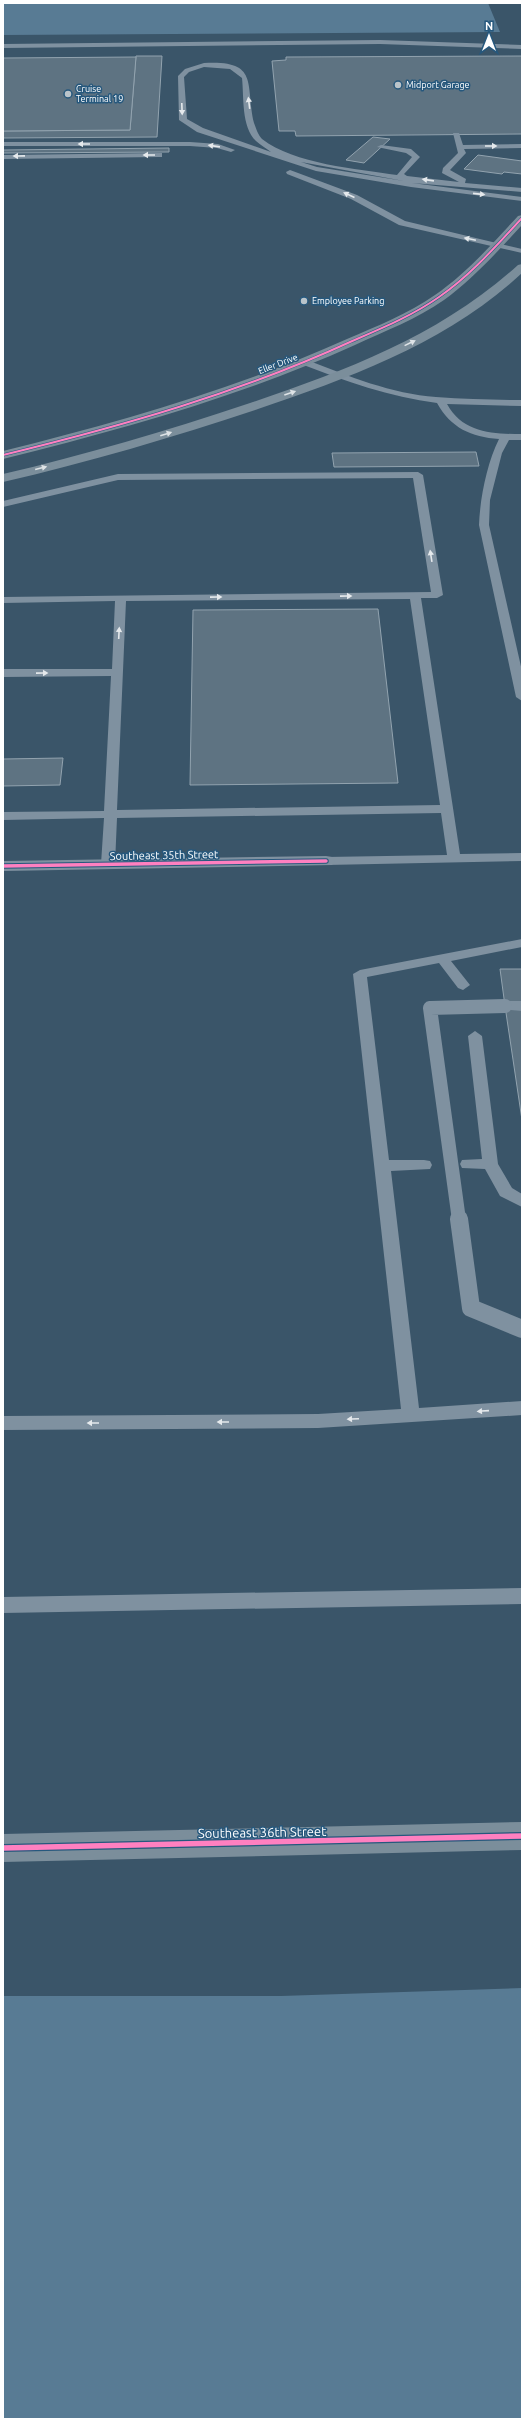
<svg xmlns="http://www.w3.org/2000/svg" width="525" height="2422" font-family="Ubuntu,sans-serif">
<rect width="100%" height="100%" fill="#3a5569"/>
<g fill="#587b94">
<path d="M3,3h485l12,29 -497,3z"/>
<path d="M522,1988v431h-519v-423h278z"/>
</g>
<g fill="#5e7382" stroke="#92a3af">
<path d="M136,56h26l-5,81 -154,1v-7l127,-1z"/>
<path d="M522,56v78l-226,2 -1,-5h-16l-7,-70 14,-1v-3z"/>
<path d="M136,57l-6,73 -127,1v-73z"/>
<path d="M373,137l17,2 -26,24 -18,-3z"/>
<path d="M169,148v4l-166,1v-3z"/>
<path d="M478,155l44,6v13l-18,-2 -2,2 -38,-5z"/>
<path d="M476,452l3,14 -145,1 -2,-14z"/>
<path d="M378,609l20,174 -208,2 3,-175z"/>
<path d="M63,758l-3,27 -57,1v-27z"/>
<path d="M500,969h22v151l-17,-114z"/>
</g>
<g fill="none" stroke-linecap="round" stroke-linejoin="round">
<g fill="#7f91a0" fill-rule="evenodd">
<path d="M380,40l142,5v4l-142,-5 -377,4v-4z"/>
<path d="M204,63c56,-3 41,21 50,60 2,5 4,12 8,16 32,25 95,30 135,36l15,-18 -6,-4 -29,-6 4,-2 30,4 9,8 -16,17 3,2 52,6 -17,-9 1,-5 15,-15 -5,-20h6l4,12 59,-1v4l-58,1 2,4 -16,17 16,9 -1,4 57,5v4l-110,-9 110,14v4l-111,-14 -95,-16 -119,-39 -18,-12 -1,-44 7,-7zM204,67l26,2 12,9c2,18 -1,49 14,63 4,4 10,7 15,11l-68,-24 -16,-9 -3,-42 5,-5zM301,162l103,19 -87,-14z"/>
<path d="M3,142h187l28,2 17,6 -4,2 -14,-4 -27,-2h-187z"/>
<path d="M162,153v4h-3l-156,2v-4z"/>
<path d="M290,170l67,25 48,26 117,28v4l-123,-28 -48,-26 -64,-25 -1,-2z"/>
<path d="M301,360h6c41,16 85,34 129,37 29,2 57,3 86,3v6l-75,-2c16,29 45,30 75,30v6h-13l-7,13 -12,47 -1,25 33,146v30l-6,-4 -37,-172c1,-27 8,-62 20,-86 -28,-2 -48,-11 -62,-36 -47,-6 -92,-22 -136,-39z"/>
<path d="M418,472l5,3 20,120 -6,3h-16l39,256 62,-1v8l-196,4 -7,-4 7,-4 121,-2 -6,-42 -324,5 -2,46 -7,4 -7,-4 3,-46 -101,2v-8l101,-1 7,-135 -108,1v-8h109l3,-68 -112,2v-6l428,-5 -18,-114 -295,2 -115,27v-6l115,-27zM410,599l30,206 -323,5 9,-209z"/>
<path d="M522,939v8l-71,14 19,24 -7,5 -5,-2 -19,-25 -72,14 22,183h35l6,1 2,4 -2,4 -39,2 28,237 103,-7v14l-204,13 -315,2v-14l315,-2 83,-5 -48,-435 7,-4z"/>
<path d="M505,1001h17v10l-22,-2 -2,-3 2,-3z"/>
<path d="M475,1031l7,5 16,128 14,24 10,6v13l-22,-11 -15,-27 -23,-1 -2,-4 2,-4 20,-1 -14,-123z"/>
<path d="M522,1588v16l-519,9v-16z"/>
</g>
<path fill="#7f91a0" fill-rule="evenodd" d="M326,856l6,1 3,4 -3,4 -329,6v-10z"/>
<g fill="#7b8e9b" fill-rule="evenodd">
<path d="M522,215v10c-24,26 -49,54 -78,75 -27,19 -59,31 -89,45 -113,51 -232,84 -352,114v-8c117,-29 233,-62 344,-112 30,-13 61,-25 88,-44 32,-22 57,-51 83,-79z"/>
<path d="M522,264v9c-74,69 -170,104 -264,136 -84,28 -169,53 -255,73v-8c82,-19 163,-43 244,-70 98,-33 193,-68 271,-139z"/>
<path d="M522,1822v28l-519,12v-28z"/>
</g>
<path stroke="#7f91a0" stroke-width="14" d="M459,1220l-29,-212 75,-2"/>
<path stroke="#7f91a0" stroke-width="18" d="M459,1219l12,89 51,21"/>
<defs>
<path id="cycleway-far2" d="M3,455c119,-29 236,-62 347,-113 30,-13 62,-26 89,-45 32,-22 57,-51 83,-79"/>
<path id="cycleway-far1" d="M3,866l323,-5"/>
<path id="cycleway" d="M3,1848l519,-12"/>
</defs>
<use href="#cycleway-far2" stroke="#26587d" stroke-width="3"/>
<use href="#cycleway-far1" stroke="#26587d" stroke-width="5.5"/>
<use href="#cycleway" stroke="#26587d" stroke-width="8"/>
<use href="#cycleway-far2" stroke="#ff80c0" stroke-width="2"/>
<use href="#cycleway-far1" stroke="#ff80c0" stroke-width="3.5"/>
<use href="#cycleway" stroke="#ff80c0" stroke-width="5.5"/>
</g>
<defs><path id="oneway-solid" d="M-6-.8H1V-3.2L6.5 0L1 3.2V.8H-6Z"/></defs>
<g fill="#e5e9ec">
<use href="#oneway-solid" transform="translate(249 103) rotate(-97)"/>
<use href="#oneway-solid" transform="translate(182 109) rotate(88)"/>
<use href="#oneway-solid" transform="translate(84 144) rotate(-180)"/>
<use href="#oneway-solid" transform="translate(214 146) rotate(-172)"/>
<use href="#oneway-solid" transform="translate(491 146)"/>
<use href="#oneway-solid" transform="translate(149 155) rotate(180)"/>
<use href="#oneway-solid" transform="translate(19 156) rotate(179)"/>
<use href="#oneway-solid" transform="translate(428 180) rotate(-172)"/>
<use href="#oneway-solid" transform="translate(479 194) rotate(6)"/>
<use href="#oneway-solid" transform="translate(349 195) rotate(-156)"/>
<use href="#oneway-solid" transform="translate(470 239) rotate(-168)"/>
<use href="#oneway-solid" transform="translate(431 556) rotate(-99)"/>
<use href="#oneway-solid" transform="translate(346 596) rotate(-1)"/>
<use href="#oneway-solid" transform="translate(216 597) rotate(-1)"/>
<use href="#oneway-solid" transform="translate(119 633) rotate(-87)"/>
<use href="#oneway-solid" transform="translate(42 673) rotate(-1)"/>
<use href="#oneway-solid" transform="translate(483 1411) rotate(176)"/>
<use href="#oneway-solid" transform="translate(353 1419) rotate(177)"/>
<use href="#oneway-solid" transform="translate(223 1422) rotate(180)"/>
<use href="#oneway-solid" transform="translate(93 1423) rotate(180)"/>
</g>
<g fill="#dee3e6">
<use href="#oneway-solid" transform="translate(410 343) rotate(-26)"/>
<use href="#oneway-solid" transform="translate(290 393) rotate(-19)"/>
<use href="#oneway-solid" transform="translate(166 434) rotate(-17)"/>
<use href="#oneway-solid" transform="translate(41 468) rotate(-14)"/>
</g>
<g fill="#bac4ca" stroke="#26587d" stroke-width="1.5">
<circle cx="398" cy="85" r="4"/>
<circle cx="68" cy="94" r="4"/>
<circle cx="304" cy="301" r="4"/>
</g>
<g text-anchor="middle" stroke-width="3" stroke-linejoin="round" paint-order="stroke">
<g font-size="9" fill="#fff" stroke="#26587d" text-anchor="start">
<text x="406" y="88">Midport Garage</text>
<text x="76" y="92">Cruise<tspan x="76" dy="10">Terminal 19</tspan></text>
<text x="312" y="304">Employee Parking</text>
</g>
<g font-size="9" fill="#fff" stroke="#26587d">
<text transform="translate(278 364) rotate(-21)" y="3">Eller Drive</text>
</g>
<g font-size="11" fill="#fff" stroke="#26587d">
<text transform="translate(164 855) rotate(-1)" y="4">Southeast 35th Street</text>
</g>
<g font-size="13" fill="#fff" stroke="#26587d">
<text transform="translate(262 1832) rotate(-1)" y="5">Southeast 36th Street</text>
</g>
</g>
<rect width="525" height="2422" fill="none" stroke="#ffffff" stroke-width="8"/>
<g transform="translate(489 36)" stroke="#26587d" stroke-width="3" paint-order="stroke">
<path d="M0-3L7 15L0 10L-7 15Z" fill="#ffffff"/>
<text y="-6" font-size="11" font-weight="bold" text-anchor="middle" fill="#ffffff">N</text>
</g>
</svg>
